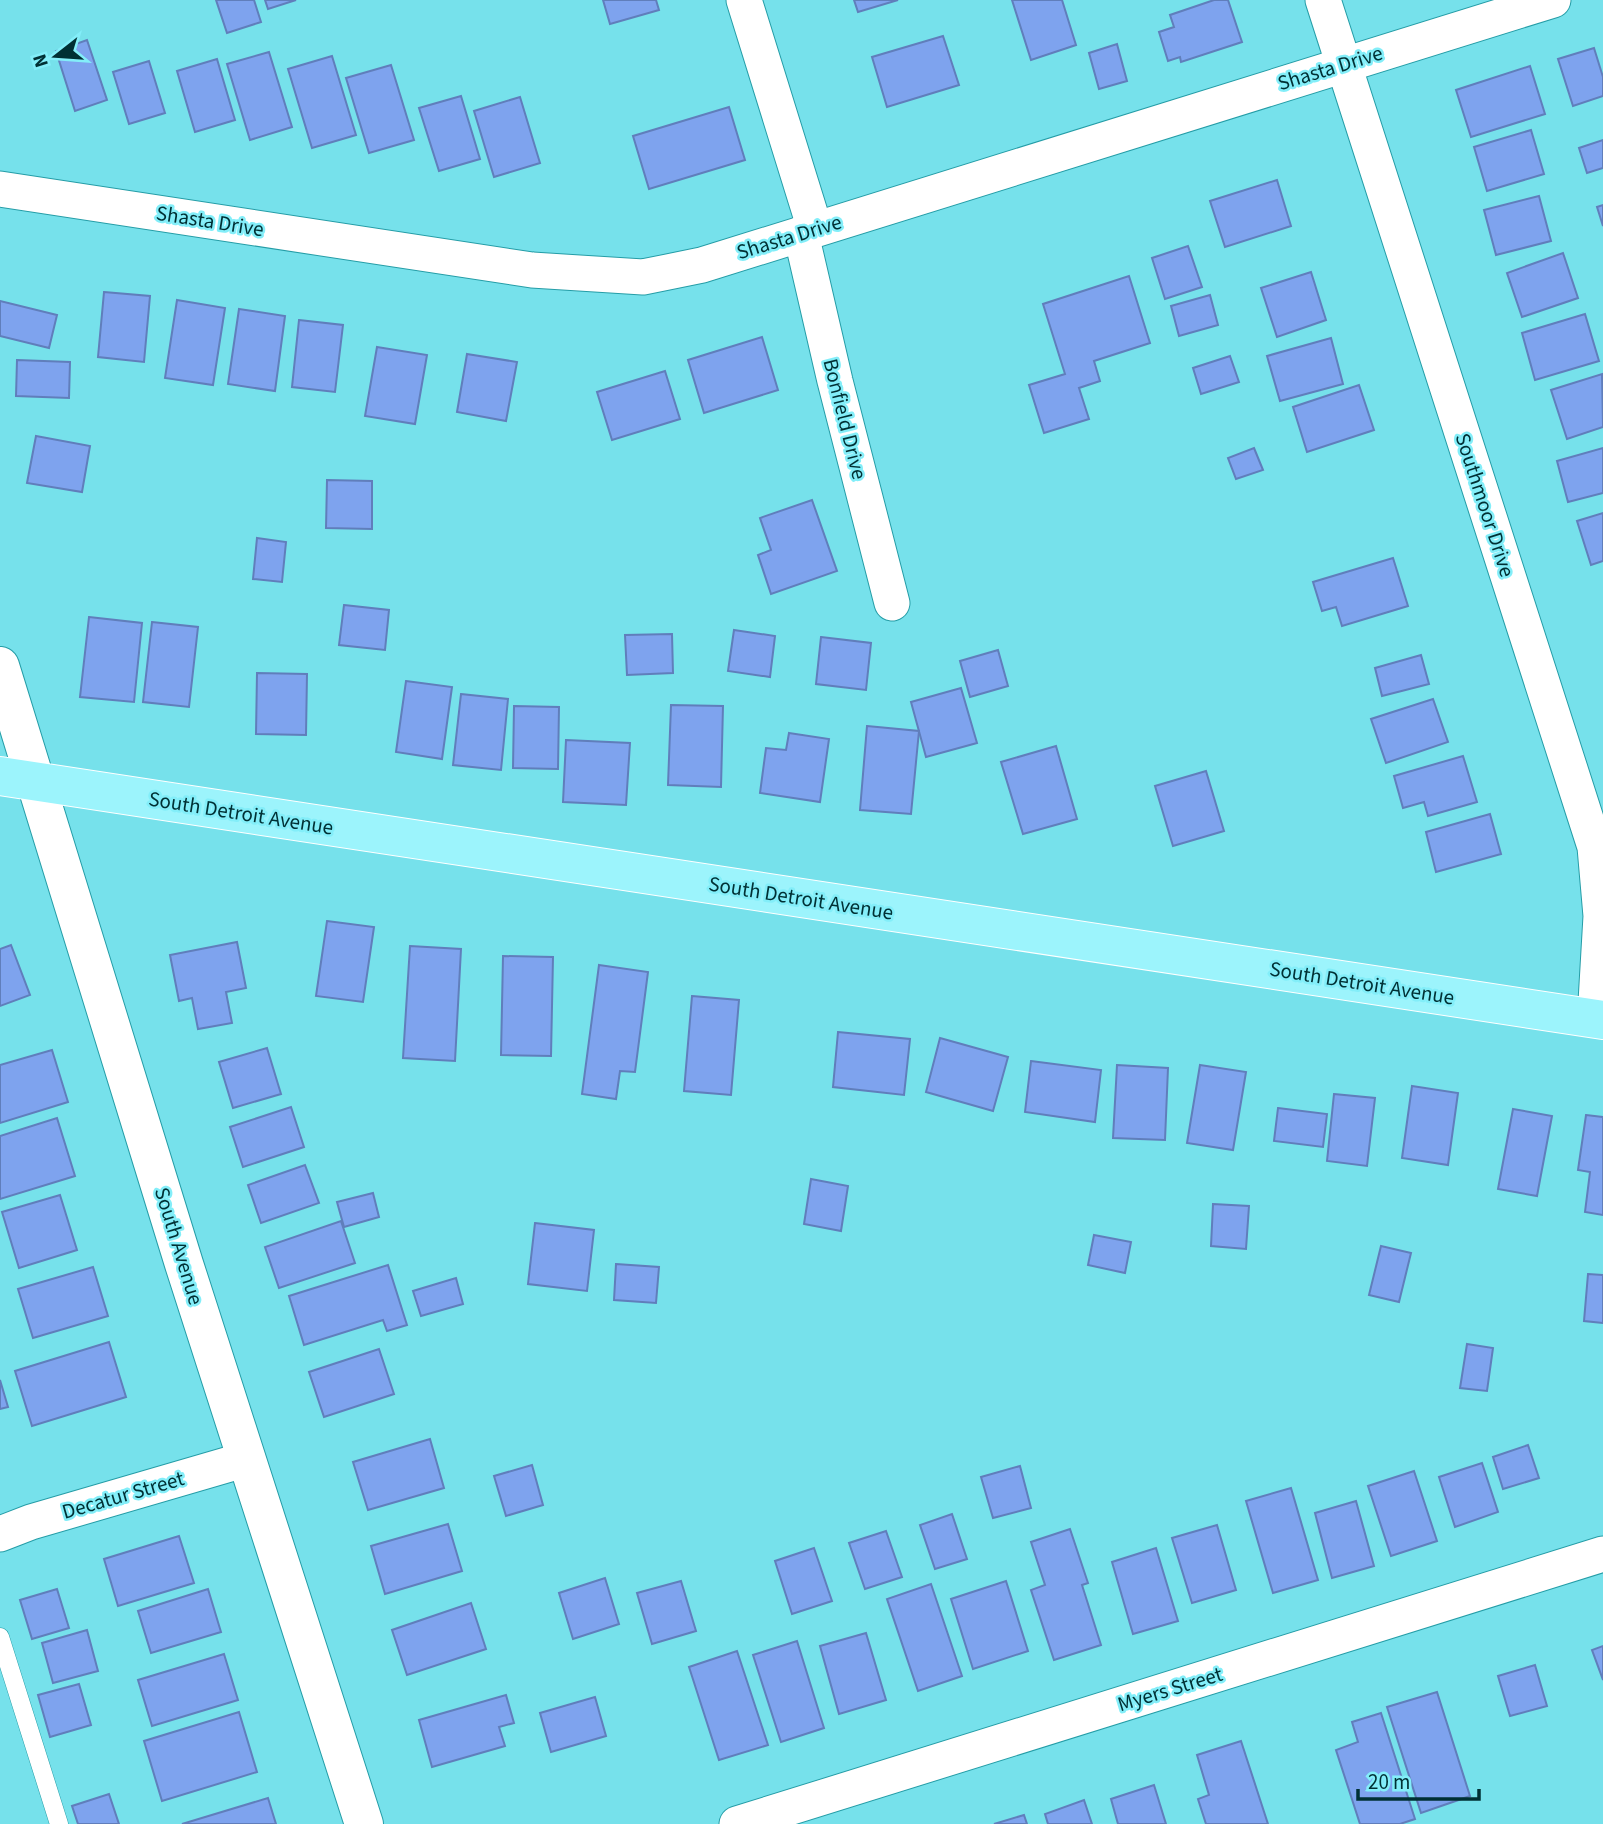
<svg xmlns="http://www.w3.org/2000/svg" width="1603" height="1824" font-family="'Source Sans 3',sans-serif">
<rect width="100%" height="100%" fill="#76e1eb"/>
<g fill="#7ea3ee" stroke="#607ebb" stroke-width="2">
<path d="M216,0h38l7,22 -34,11z"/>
<path d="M265,0h31l-28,9z"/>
<path d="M603,0h53l3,10 -49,14z"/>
<path d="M854,0h44l-40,12z"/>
<path d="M1012,0h50l14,45 -45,15z"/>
<path d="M1214,0h14l14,42 -61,20 -1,-5 -12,4 -9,-29 15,-5 -4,-12z"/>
<path d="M943,36l16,49 -72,22 -15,-50z"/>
<path d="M87,40l20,60 -32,11 -19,-60z"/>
<path d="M1117,44l10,37 -28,8 -10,-36z"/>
<path d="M1594,48l9,29v19l-30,10 -15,-47z"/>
<path d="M269,52l23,75 -42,13 -23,-76z"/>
<path d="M332,56l24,79 -44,13 -24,-79z"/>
<path d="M217,59l18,61 -40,12 -18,-61z"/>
<path d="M149,61l16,52 -36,11 -16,-52z"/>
<path d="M391,65l23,75 -45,13 -23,-75z"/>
<path d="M1530,66l15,48 -74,23 -15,-47z"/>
<path d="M461,96l19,63 -41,12 -20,-63z"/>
<path d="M520,97l20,66 -46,14 -20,-66z"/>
<path d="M729,107l16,53 -96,29 -16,-53z"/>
<path d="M1531,130l13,44 -57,17 -13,-44z"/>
<path d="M1603,140v28l-16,5 -8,-25z"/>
<path d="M1277,180l14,46 -66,21 -15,-46z"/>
<path d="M1539,196l12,45 -55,14 -12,-45z"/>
<path d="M1603,205v21l-6,-19z"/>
<path d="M1188,246l14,41 -37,12 -13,-41z"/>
<path d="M1563,253l15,45 -56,19 -15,-44z"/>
<path d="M1311,272l15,48 -49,17 -16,-49z"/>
<path d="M1129,276l21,67 -56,18 6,20 -21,7 10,31 -45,14 -15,-48 36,-11 -22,-70z"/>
<path d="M104,292l46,4 -6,66 -46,-5z"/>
<path d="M1210,295l8,30 -39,11 -8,-30z"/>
<path d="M177,300l48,8 -12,77 -48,-7z"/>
<path d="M0,301l57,14 -8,33 -49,-12z"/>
<path d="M239,309l46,7 -10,75 -47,-7z"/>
<path d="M1585,314l14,47 -64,19 -13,-47z"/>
<path d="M299,320l44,5 -8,67 -43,-5z"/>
<path d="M762,337l16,53 -74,23 -16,-53z"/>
<path d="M1331,338l12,46 -63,17 -13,-45z"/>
<path d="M377,347l50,8 -12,69 -50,-8z"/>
<path d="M467,354l50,8 -11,59 -49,-9z"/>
<path d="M1230,356l9,26 -38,12 -8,-26z"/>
<path d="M17,360l53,2 -1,36 -53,-2z"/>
<path d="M665,371l15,48 -68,21 -15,-48z"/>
<path d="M1602,374l1,53 -36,12 -16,-49z"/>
<path d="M1359,385l15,45 -67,22 -14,-45z"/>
<path d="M36,436l54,10 -8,46 -55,-9z"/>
<path d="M1254,448l9,22 -27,9 -8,-21z"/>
<path d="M1603,448v45l-35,9 -11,-41z"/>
<path d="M327,480l45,1v48l-46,-1z"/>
<path d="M812,500l25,71 -66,23 -13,-39 13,-5 -11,-32z"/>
<path d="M1603,513v48l-12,4 -14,-44z"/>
<path d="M257,538l29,4 -4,40 -29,-3z"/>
<path d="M1393,558l15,48 -66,20 -6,-19 -14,4 -9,-29z"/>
<path d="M344,605l45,5 -4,40 -46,-5z"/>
<path d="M89,617l53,6 -8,79 -54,-5z"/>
<path d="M152,622l46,5 -9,80 -46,-5z"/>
<path d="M734,630l41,6 -5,41 -42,-6z"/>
<path d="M672,634l1,39 -46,2 -2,-40z"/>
<path d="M821,637l50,6 -5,47 -50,-6z"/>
<path d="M998,650l10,36 -38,11 -10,-36z"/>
<path d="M1421,655l8,29 -47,12 -7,-28z"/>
<path d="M257,673l50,1 -1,61 -50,-1z"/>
<path d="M406,681l46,6 -10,72 -46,-7z"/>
<path d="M961,688l16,55 -51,14 -15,-55z"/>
<path d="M461,694l47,5 -7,71 -48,-5z"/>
<path d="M1433,699l15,43 -62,21 -15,-44z"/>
<path d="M671,705l52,1 -2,81 -53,-2z"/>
<path d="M514,706l45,1 -1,62 -45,-1z"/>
<path d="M867,726l52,5 -8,83 -51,-4z"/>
<path d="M789,733l40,6 -9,63 -60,-9 6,-45 20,2z"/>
<path d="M566,740l64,3 -4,62 -63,-3z"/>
<path d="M1056,746l21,73 -54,15 -22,-72z"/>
<path d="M1463,756l14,46 -49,14 -4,-14 -21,6 -9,-32z"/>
<path d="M1206,771l18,60 -51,15 -18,-60z"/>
<path d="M1490,814l11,40 -65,18 -10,-40z"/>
<path d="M327,921l47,6 -11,75 -47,-6z"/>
<path d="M237,942l9,46 -20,4 6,31 -34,6 -6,-31 -13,3 -9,-46z"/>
<path d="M11,945l19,50 -30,11v-57z"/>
<path d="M410,946l51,3 -6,112 -52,-3z"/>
<path d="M503,956l50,1 -2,99 -50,-1z"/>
<path d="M599,965l49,7 -13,100 -15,-1 -4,28 -34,-5z"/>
<path d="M692,996l47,4 -8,95 -47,-4z"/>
<path d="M838,1032l72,7 -6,56 -71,-8z"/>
<path d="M940,1038l68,19 -15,54 -67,-19z"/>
<path d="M267,1048l14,46 -48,14 -14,-46z"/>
<path d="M52,1050l16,52 -68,21v-58z"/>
<path d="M1031,1061l70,9 -6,52 -70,-10z"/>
<path d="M1117,1065l51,3 -3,72 -52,-2z"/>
<path d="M1200,1065l46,7 -13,78 -46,-7z"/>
<path d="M1412,1086l46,7 -10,72 -46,-7z"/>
<path d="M1334,1094l41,4 -8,68 -40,-5z"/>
<path d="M291,1107l13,40 -61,20 -13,-40z"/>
<path d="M1278,1108l49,6 -4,33 -49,-6z"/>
<path d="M1513,1109l39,7 -15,80 -39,-7z"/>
<path d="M1586,1115l17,2v98l-18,-3 5,-40 -12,-2z"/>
<path d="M57,1118l18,58 -75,23v-63z"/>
<path d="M305,1165l14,38 -58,20 -13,-38z"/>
<path d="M811,1179l37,7 -7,45 -37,-7z"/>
<path d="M373,1193l6,24 -35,10 -7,-25z"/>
<path d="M60,1195l17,55 -58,18 -17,-56z"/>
<path d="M1213,1204l36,2 -3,43 -35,-3z"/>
<path d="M341,1221l14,42 -76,25 -14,-41z"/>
<path d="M535,1223l59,7 -7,61 -59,-7z"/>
<path d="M1094,1235l37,7 -6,31 -37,-8z"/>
<path d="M1381,1246l30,7 -12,49 -30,-7z"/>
<path d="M616,1264l43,3 -3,36 -42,-3z"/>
<path d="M388,1265l19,60 -20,6 -4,-11 -79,25 -15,-49z"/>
<path d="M93,1267l15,49 -75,22 -15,-49z"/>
<path d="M1588,1274l15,1v48l-19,-2z"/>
<path d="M456,1278l7,26 -42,12 -8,-25z"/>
<path d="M109,1342l17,55 -94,29 -17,-55z"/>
<path d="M1467,1344l26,4 -6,43 -27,-3z"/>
<path d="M379,1349l15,45 -70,23 -15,-45z"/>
<path d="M0,1380l8,27 -8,2z"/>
<path d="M430,1439l14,49 -76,22 -15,-48z"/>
<path d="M1528,1445l11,33 -36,11 -10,-32z"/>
<path d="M1482,1463l16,49 -43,15 -16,-50z"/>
<path d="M532,1465l11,40 -37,11 -12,-40z"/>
<path d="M1020,1466l11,42 -38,10 -12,-41z"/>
<path d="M1414,1471l23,70 -46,15 -23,-70z"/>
<path d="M1291,1488l27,92 -45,13 -27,-92z"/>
<path d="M1356,1501l18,65 -42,12 -17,-65z"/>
<path d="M952,1514l15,45 -32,10 -15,-44z"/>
<path d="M448,1524l14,47 -77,23 -14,-48z"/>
<path d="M1217,1525l19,65 -44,13 -20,-65z"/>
<path d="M1070,1529l18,54 -6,2 19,60 -47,15 -23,-70 14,-5 -14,-43z"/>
<path d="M886,1531l16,46 -37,12 -16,-46z"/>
<path d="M179,1536l15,47 -76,23 -14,-47z"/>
<path d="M814,1548l18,53 -40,13 -17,-53z"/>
<path d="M1156,1548l22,73 -45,13 -21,-72z"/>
<path d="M605,1578l14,46 -46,15 -14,-46z"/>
<path d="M681,1581l15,50 -44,13 -15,-51z"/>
<path d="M1006,1581l22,70 -55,18 -22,-70z"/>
<path d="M931,1584l31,92 -44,15 -31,-92z"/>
<path d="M57,1589l12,39 -37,11 -12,-39z"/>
<path d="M208,1589l13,43 -70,21 -13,-42z"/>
<path d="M471,1603l15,46 -79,26 -15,-45z"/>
<path d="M87,1630l11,41 -45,12 -11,-40z"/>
<path d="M866,1633l20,67 -47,14 -19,-68z"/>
<path d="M797,1641l27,87 -43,14 -28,-87z"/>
<path d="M1603,1646v34l-11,-30z"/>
<path d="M737,1651l31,94 -49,15 -30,-93z"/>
<path d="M224,1654l14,46 -86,26 -14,-46z"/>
<path d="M1535,1665l12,41 -37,10 -12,-40z"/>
<path d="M79,1684l12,41 -41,12 -12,-42z"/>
<path d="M1437,1692l33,104 -49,17 -34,-106z"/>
<path d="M506,1695l8,28 -15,4 6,19 -73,21 -13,-47z"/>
<path d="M595,1697l11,39 -55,16 -11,-39z"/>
<path d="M239,1712l18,60 -95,29 -18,-60z"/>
<path d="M1381,1713l34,106 -15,5h-40l-24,-74 22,-8 -6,-20z"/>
<path d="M1241,1741l27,83h-62l-8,-25 11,-4 -12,-40z"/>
<path d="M1154,1785l12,39h-48l-7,-25z"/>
<path d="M109,1794l10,30h-41l-6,-18z"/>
<path d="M268,1798l8,26h-94z"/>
<path d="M1084,1800l8,24h-44l-3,-10z"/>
<path d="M1024,1815l3,9h-33z"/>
</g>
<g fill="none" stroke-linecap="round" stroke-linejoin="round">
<defs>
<path id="lane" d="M0,1637l59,187"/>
<g id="street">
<path d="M744,0l71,229"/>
<path d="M1323,0l272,847 6,69 -6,103"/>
<path d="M0,189l532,81 111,7 59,-12 851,-265"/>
<path d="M801,234l34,147 57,222"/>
<path d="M0,1534l31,-12 216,-63"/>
<path d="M737,1824l866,-270"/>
</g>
<path id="secondary" d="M0,666l184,598 180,560"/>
<path id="primary" d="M0,776l1603,244"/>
</defs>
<use href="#lane" stroke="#259da7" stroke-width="19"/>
<use href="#street" stroke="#259da7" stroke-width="37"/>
<use href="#secondary" stroke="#259da7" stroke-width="40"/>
<use href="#primary" stroke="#fff" stroke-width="40"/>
<use href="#lane" stroke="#fff" stroke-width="18"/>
<use href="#street" stroke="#fff" stroke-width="35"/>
<use href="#secondary" stroke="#fff" stroke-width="38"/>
<use href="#primary" stroke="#9cf4fc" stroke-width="38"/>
</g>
<g text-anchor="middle" stroke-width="5" stroke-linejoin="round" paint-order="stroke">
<g font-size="21" fill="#003034" stroke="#83eef9">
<text transform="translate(1330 68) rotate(-17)" y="7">Shasta Drive</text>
<text transform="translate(210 221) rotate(9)" y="7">Shasta Drive</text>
<text transform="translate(789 237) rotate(-17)" y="7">Shasta Drive</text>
<text transform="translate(845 419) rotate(76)" y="7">Bonfield Drive</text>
<text transform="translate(1485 505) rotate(72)" y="7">Southmoor Drive</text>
<text transform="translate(241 813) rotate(9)" y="7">South Detroit Avenue</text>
<text transform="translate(801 898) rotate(9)" y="7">South Detroit Avenue</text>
<text transform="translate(1362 983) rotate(9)" y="7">South Detroit Avenue</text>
<text transform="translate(179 1246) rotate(73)" y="7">South Avenue</text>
<text transform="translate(123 1495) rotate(-16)" y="7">Decatur Street</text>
<text transform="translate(1170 1689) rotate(-17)" y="7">Myers Street</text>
</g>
</g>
<g transform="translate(56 56) rotate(253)" stroke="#83eef9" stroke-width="5" paint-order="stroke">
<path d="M0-5L12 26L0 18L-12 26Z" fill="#003034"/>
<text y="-10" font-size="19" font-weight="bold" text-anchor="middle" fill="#003034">N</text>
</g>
<path d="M1358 1789v10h121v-10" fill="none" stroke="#003034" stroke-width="3.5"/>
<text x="1368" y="1789" font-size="21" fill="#003034" stroke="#83eef9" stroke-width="5" paint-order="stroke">20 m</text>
</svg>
